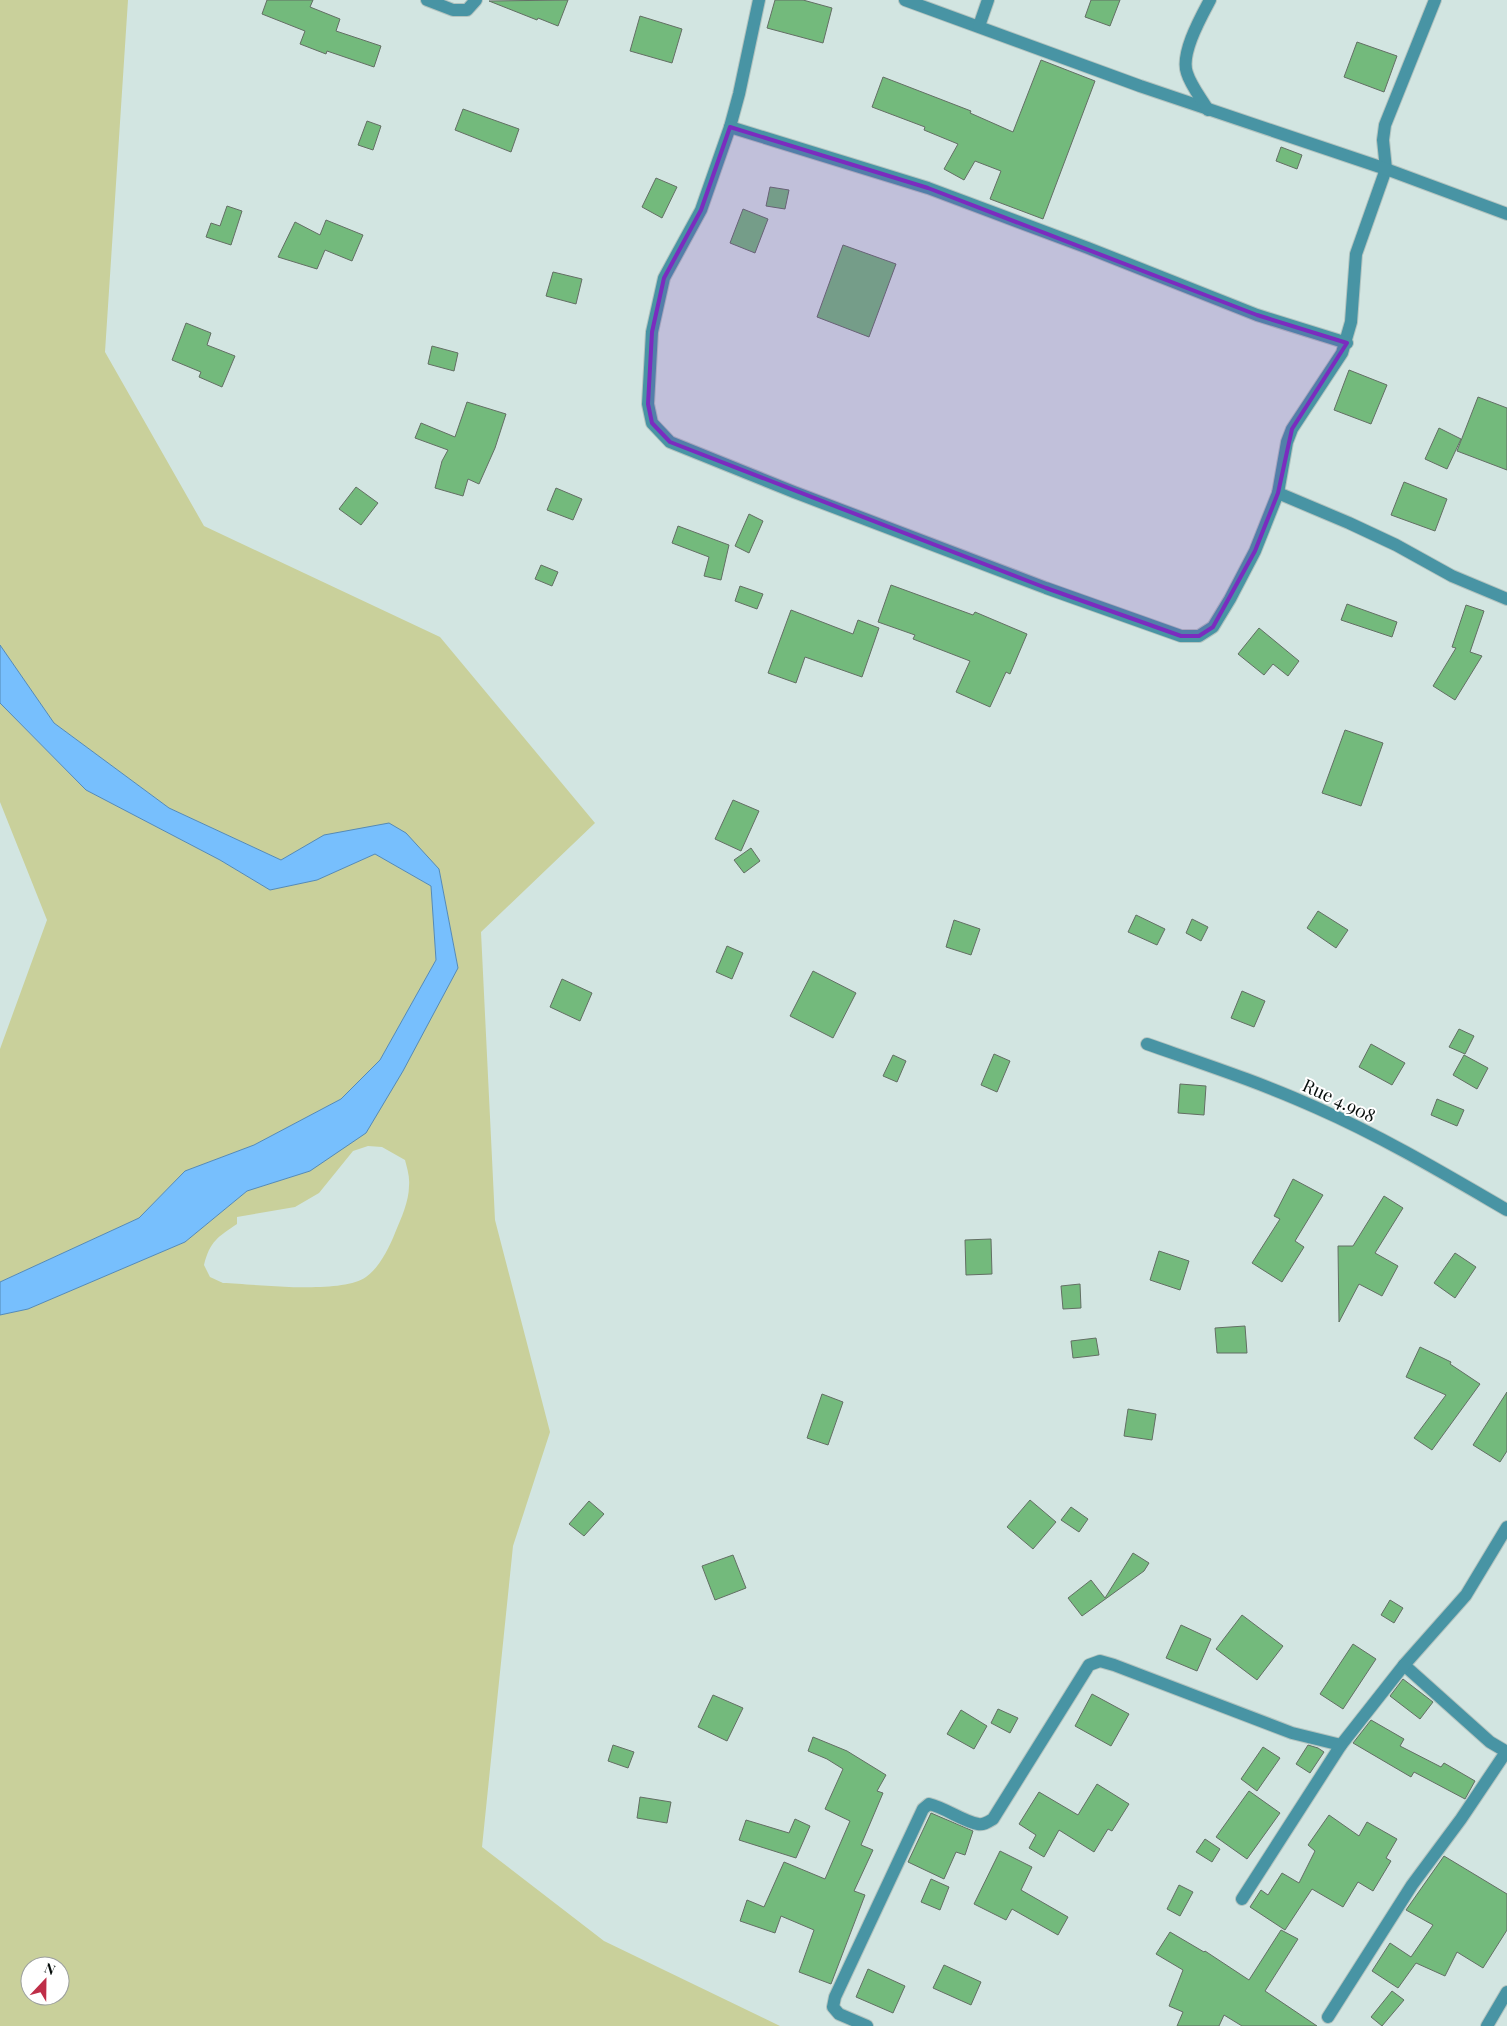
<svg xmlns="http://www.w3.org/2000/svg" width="1507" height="2026" font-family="'Playfair Display',serif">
<rect width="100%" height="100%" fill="#d2e5e1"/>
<g fill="#c9d09b" fill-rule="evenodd">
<path d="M0,0h128l-23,352 99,174 236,111 155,186 -114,109 14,288 55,212 -37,114 -31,301 122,94 176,85h-780v-711l28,-6 157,-67 62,-51 63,-20 148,-204 -19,-98 -115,-33 -43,24 -112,-52 -115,-85 -54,-78zM368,1146l14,1 23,13c2,8 5,17 4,26 0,15 -8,33 -14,47 -6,15 -16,35 -29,44 -26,18 -110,7 -143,6l-13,-6 -6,-12c6,-24 14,-28 33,-41v-7l58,-10 24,-14 34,-42zM30,1966h30v30h-30z"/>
<path d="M0,703l86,87 134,70 50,30 47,-10 58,-26 56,32 5,74 -56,100 -39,39 -87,46 -69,26 -46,47 -139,64v-233l47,-129 -47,-118z"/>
</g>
<path fill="#77bffd" stroke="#558ab5" d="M0,645l54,78 115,85 112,52 43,-25 65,-12 17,10 33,36 19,99 -55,103 -37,62 -56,38 -63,20 -62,51 -157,67 -28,6v-33l139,-64 46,-47 69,-26 87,-46 39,-39 56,-100 -5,-74 -56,-32 -58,26 -47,10 -50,-30 -134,-70 -86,-87z"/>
<g fill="#73ba7c" stroke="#636f64">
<path d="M267,0h46l-3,7 30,12 -4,12 45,15 -7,21 -47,-16 -1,3 -26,-10 5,-13 -43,-17z"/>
<path d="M568,0l-10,26 -20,-8 -1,2 -48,-19z"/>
<path d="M775,0h28l29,8 -9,35 -56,-15z"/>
<path d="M1091,0h29l-10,26 -25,-9z"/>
<path d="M640,16l42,13 -10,34 -42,-12z"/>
<path d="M1357,42l40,14 -13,36 -40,-15z"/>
<path d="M1041,60l54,21 -52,138 -53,-20 11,-28 -26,-10 -11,19 -20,-11 14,-25 -34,-14 1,-3 -53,-20 11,-30 88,34 -1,2 43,19z"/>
<path d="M463,109l56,20 -8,23 -56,-22z"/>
<path d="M367,121l14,5 -8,24 -15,-5z"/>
<path d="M1281,147l21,8 -5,14 -21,-8z"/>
<path d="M656,178l21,9 -15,31 -20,-11z"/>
<path d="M770,187l19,3 -4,19 -19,-3z"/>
<path d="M227,206l15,5 -11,34 -25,-8 5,-14 9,3z"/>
<path d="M743,209l25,10 -13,34 -25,-10z"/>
<path d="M326,220l37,15 -11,26 -27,-11 -8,19 -39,-12 17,-35 25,13z"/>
<path d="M843,245l53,19 -27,73 -52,-20z"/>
<path d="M553,272l29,7 -6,25 -30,-8z"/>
<path d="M186,323l25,10 -4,12 28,11 -13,31 -23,-10 2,-5 -29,-12z"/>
<path d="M432,346l26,7 -4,18 -26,-7z"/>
<path d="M1349,370l38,15 -16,39 -37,-14z"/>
<path d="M1478,397l29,11v62l-50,-19z"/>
<path d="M467,402l39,12 -11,34 -16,36 -11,-5 -5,17 -28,-8 7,-27 6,-11 -33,-12 6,-15 34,14z"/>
<path d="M1439,428l22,11 -14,30 -22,-10z"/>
<path d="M1404,482l43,17 -12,32 -44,-16z"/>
<path d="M356,487l22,16 -17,22 -22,-16z"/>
<path d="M556,488l26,11 -9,21 -26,-10z"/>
<path d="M749,514l14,7 -14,32 -14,-7z"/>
<path d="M678,526l51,19 -8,35 -17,-4 5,-19 -37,-14z"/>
<path d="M541,565l17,7 -6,14 -17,-7z"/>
<path d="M891,585l82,30 2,-3 52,22 -17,40 -4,-2 -16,35 -34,-15 14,-31 -57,-22 2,-4 -37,-13z"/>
<path d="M740,586l23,8 -6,15 -22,-8z"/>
<path d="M1347,604l50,18 -5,15 -51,-17z"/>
<path d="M1466,605l18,6 -14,41 12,4 -27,44 -22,-14 23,-38 -4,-1z"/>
<path d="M791,610l62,24 5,-14 21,8 -17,49 -57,-20 -9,26 -28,-10z"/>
<path d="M1259,628l40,33 -11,15 -15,-12 -9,11 -26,-21z"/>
<path d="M1345,730l38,13 -22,63 -39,-13z"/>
<path d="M733,800l26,11 -18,40 -26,-12z"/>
<path d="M751,848l9,13 -16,12 -10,-13z"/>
<path d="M1318,911l30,19 -12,18 -29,-20z"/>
<path d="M1136,915l29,14 -8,16 -29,-13z"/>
<path d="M1192,919l16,8 -7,14 -15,-8z"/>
<path d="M954,920l26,9 -9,26 -25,-8z"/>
<path d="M727,946l16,7 -11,26 -16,-7z"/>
<path d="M813,971l43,22 -23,45 -43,-22z"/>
<path d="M562,979l30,14 -12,28 -30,-14z"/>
<path d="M1242,991l23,10 -11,26 -23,-9z"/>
<path d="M1459,1029l15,7 -9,18 -16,-7z"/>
<path d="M1371,1044l34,19 -13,22 -33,-18z"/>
<path d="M994,1054l16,7 -13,31 -16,-7z"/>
<path d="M893,1055l13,6 -9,21 -14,-6z"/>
<path d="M1464,1055l24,13 -11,21 -24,-14z"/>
<path d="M1180,1084l26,2 -2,29 -26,-2z"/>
<path d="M1437,1099l27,11 -7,16 -26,-11z"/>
<path d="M1293,1179l30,16 -28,46 9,6 -22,35 -30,-19 28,-44 -6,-3z"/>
<path d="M1384,1196l19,12 -28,45 23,13 -16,30 -23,-12 -20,38 -1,-76h15z"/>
<path d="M991,1239l1,35 -26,1 -1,-35z"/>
<path d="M1159,1251l30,10 -9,29 -30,-10z"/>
<path d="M1455,1253l21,14 -21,31 -21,-15z"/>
<path d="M1080,1284l1,24 -18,1 -2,-23z"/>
<path d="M1245,1326l2,27h-30l-2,-25z"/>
<path d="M1096,1338l3,17 -26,3 -2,-17z"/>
<path d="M1420,1347l31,15 -1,2 30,20 -48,66 -18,-12 32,-43 -40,-18z"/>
<path d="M1507,1392v59l-7,11 -27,-17z"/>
<path d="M822,1394l21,8 -15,43 -21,-7z"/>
<path d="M1128,1409l28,5 -4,26 -28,-4z"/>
<path d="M1030,1500l26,22 -23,27 -26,-22z"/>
<path d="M589,1501l15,13 -20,22 -15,-12z"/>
<path d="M1071,1507l17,12 -9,13 -18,-12z"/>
<path d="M1133,1553l16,10 -5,8 -62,45 -14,-18 23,-18 14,18z"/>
<path d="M733,1555l13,33 -31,12 -13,-34z"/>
<path d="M1390,1600l13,8 -9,15 -13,-8z"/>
<path d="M1242,1615l41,31 -26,34 -41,-31z"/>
<path d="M1181,1625l30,14 -14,32 -31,-13z"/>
<path d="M1353,1644l23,15 -33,50 -23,-15z"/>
<path d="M1403,1679l30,23 -13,17 -30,-23z"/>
<path d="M1092,1694l37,20 -18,32 -36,-20z"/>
<path d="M713,1695l30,13 -16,33 -29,-14z"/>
<path d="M998,1709l20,9 -8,15 -19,-10z"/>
<path d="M961,1710l26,16 -13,23 -27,-15z"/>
<path d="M1371,1720l33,19 -4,7 41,21 3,-4 31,18 -10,18 -51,-27 -3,5 -58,-34z"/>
<path d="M813,1737l34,14 39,24 -9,16 6,2 -22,52 12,5 -19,41 11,4 -34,89 -32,-12 15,-42 -33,-14 -6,17 -35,-12 7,-21 17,7 20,-45 41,17 25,-58 -25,-12 18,-40 -16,-10 -19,-8z"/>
<path d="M613,1745l21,7 -6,16 -20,-7z"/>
<path d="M1308,1745l10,3 6,4 -14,21 -14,-9z"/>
<path d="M1263,1747l17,11 -23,33 -16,-12z"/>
<path d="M1097,1784l32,20 -17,27 -4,-2 -14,23 -35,-22 -15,27 -15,-9 7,-13 -17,-11 20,-32 39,23z"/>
<path d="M1249,1791l31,22 -33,46 -31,-22z"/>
<path d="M640,1797l31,5 -4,21 -30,-5z"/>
<path d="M931,1813l42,18 -8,24 -9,-3 -12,27 -36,-17z"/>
<path d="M1329,1815l30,21 8,-14 30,17 -11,19 5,3 -18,30 -15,-9 -15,25 -31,-18 -27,41 -35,-23 11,-17 7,5 14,-22 17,10 16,-32 -7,-6z"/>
<path d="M795,1819l15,7 -14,32 -57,-18 7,-20 43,13z"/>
<path d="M1205,1839l15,10 -8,13 -16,-10z"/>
<path d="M1000,1851l32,16 -11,23 47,27 -10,18 -46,-26 -6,11 -32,-16z"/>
<path d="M1444,1856l63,38v36l-24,38 -26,-16 -12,24 -29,-13 -18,25 -26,-17 18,-28 21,14 22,-32 -27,-15z"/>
<path d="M931,1879l18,8 -9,23 -19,-8z"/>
<path d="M1179,1885l14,7 -13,24 -13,-7z"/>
<path d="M1281,1930l17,9 -33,52 52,35h-75l-18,-11 -5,11h-42l6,-14 -14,-6 14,-36 -27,-16 14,-22 34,20 1,-1 44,29z"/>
<path d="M944,1965l37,17 -10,23 -38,-17z"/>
<path d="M868,1969l37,17 -12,27 -37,-16z"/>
<path d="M1392,1991l12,9 -22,26 -11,-9z"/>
</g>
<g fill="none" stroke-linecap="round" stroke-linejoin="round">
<defs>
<g id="street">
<path d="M427,0l26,10h14l9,-10"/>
<path d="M759,0l-20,94 -9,33 -29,83 -37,68 -12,54 -4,72 4,19 18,19 124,50 252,96 135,48h18l14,-9 17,-28 25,-48 23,-58 9,-51 5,-13 50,-76 9,-31 5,-68 30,-85 -3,-29 2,-15 50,-125"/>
<path d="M905,0l235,86 246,83 121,45"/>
<path d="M979,26l9,-26"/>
<path d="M1208,110c-7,-12 -17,-24 -21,-37 -7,-19 14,-56 23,-73"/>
<path d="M730,127l198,61 160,60 169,67 90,28"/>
<path d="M1278,493l71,30 47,22 56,31 55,23"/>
<path d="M1147,1044c57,20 115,39 170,64 66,29 128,66 190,102"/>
<path d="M1404,1665l86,77 17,10"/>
<path d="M1242,1899l99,-154 63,-80 62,-70 41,-68"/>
<path d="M1328,2017l84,-132 49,-66 45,-67"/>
<path d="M867,2026l-28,-12 -6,-7 2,-10 88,-188 6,-5c17,4 33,17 49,20 6,1 10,-2 15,-5l96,-154 11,-4 14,4 178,68 49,12"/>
<path d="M1487,2026l20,-34"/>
</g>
</defs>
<use href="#street" stroke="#b2c3bf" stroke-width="14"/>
<use href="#street" stroke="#4894a4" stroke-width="12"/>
</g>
<path fill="#7b2cbf" fill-opacity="0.2" stroke="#7b2cbf" stroke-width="4" stroke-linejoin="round" d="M730,127l198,61 329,127 90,28 -55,86 -14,64 -23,58 -42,76 -14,9h-18l-135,-48 -376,-146 -18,-19 -4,-19 4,-72 12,-54 37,-68z"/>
<g text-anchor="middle" stroke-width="4" stroke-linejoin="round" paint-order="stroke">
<g font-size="18" fill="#070e0c" stroke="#fff">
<text transform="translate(1339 1101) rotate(25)" y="6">Rue 4.908</text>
</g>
</g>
<g transform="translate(45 1981) rotate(22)"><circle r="24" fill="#ffffff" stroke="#9c9f9e"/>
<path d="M0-4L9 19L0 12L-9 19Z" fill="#bf2e48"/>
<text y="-8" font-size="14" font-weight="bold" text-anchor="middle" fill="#070e0c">N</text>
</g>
</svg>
